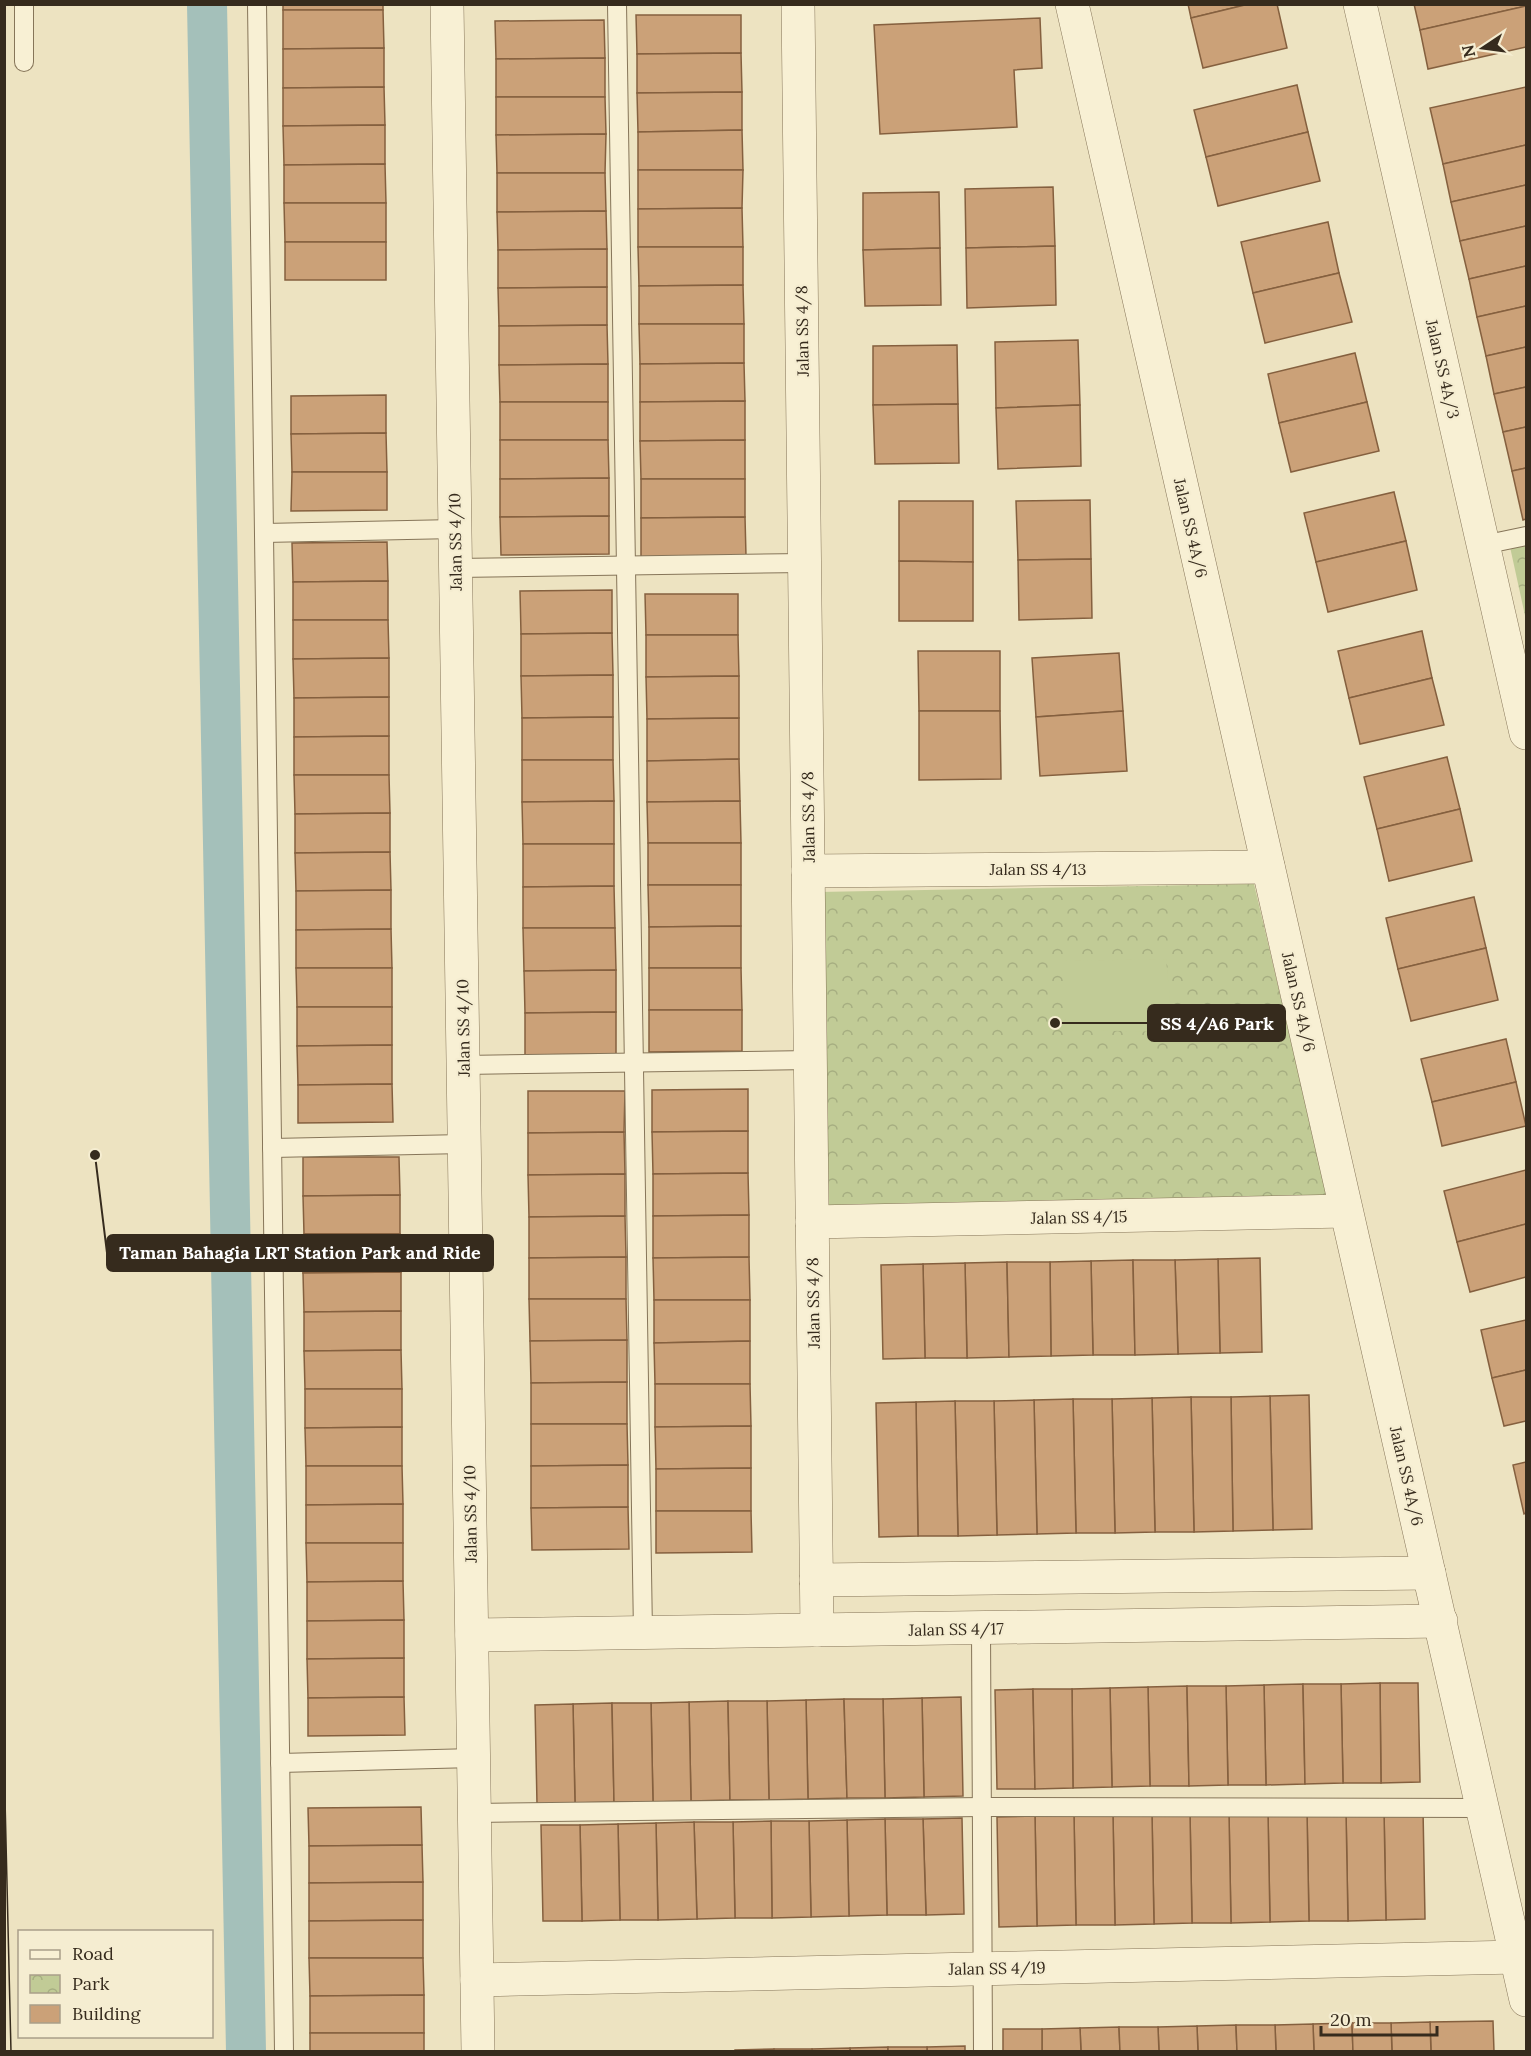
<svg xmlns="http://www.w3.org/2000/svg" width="1531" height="2056" font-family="Lora,serif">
<defs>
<pattern id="park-crowns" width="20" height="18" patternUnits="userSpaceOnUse" patternTransform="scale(1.5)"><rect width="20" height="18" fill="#c1cb96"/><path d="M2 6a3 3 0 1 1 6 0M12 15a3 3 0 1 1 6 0" fill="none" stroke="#a6ae81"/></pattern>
</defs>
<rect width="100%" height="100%" fill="#ede3c1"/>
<g fill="url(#park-crowns)">
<path d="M1526,543v77l-16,-73z"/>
<path d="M1254,884l74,313 -499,15 -11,-320z"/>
</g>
<path fill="#c1cb96" d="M1166,959l7,73 -103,-2 -6,-15v-54z"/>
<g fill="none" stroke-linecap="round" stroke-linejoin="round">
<path stroke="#a4c0ba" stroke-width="40" d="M207,4l39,2048"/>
</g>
<g fill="#cba178" stroke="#85603f" stroke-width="1.5">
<rect x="283" y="4" width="100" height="6"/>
<path d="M1188,4h61l-58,14z"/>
<path d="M1249,4h28l10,44 -84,20 -12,-50z"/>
<path d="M1414,4h112v2l-106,24z"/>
<path d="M1526,6v41l-98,22 -8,-39z"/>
<path d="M283,10h100l1,38 -101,1z"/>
<path d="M636,15h105v38l-104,1z"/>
<path d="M1040,18l2,50 -28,2 3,57 -137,7 -6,-109z"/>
<path d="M604,20l1,38 -109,1 -1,-38z"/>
<path d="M384,48v39l-101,1v-39z"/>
<path d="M741,53l1,39 -105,1v-39z"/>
<path d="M605,58v39h-109v-38z"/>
<path d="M1297,85l11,47 -102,25 -12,-47z"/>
<path d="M384,87l1,38 -102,1v-38z"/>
<path d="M1526,87v58l-83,19 -13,-56z"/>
<path d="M742,92v38l-104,2 -1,-39z"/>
<path d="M496,97h109l1,37 -110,1z"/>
<path d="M385,125v39l-101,1 -1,-39z"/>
<path d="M742,130l1,40h-105v-38z"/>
<path d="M1308,132l12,49 -102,25 -12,-49z"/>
<path d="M606,134l-1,39h-108l-1,-38z"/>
<path d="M1526,145v40l-75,17 -8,-38z"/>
<path d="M385,164l1,39h-102v-38z"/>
<path d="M638,170h105l-1,38 -104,1z"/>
<path d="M497,173h108l1,38 -109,1z"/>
<path d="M1526,185v41l-66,15 -9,-39z"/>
<path d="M1053,187l2,59 -89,2 -1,-59z"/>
<path d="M939,192l1,56 -77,2v-57z"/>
<path d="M284,203h102v39h-101z"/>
<path d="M742,208l1,39h-105v-38z"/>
<path d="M606,211l1,38 -109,1 -1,-38z"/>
<path d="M1328,222l11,51 -86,20 -12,-51z"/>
<path d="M1526,226v40l-57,13 -9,-38z"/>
<rect x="285" y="242" width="101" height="38"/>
<path d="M1055,246l1,59 -89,3 -1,-60z"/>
<path d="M638,247h105v38l-104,1z"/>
<path d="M940,248l1,57 -76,1 -2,-56z"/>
<path d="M607,249v38l-109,1v-38z"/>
<path d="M1526,266v40l-49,11 -8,-38z"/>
<path d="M1339,273l13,49 -87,21 -12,-50z"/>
<path d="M743,285l1,39h-105v-38z"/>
<path d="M607,287v38l-108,1 -1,-38z"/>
<path d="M1526,306v41l-40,9 -9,-39z"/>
<path d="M639,324h105v39l-104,1z"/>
<path d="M607,325l1,39 -109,1v-39z"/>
<path d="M1078,340l2,65 -84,3 -1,-66z"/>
<path d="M957,345l1,59 -85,1v-59z"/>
<path d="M1526,347v40l-32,7 -8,-38z"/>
<path d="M1355,353l12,49 -88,21 -11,-49z"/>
<path d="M744,363l1,38 -105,1v-38z"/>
<path d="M608,364v38h-108l-1,-37z"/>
<path d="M1526,387v40l-23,5 -9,-38z"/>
<path d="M386,395v38l-95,1v-38z"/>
<path d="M745,401v39l-105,1v-39z"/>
<rect x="500" y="402" width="108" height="38"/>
<path d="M1367,402l12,49 -88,21 -12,-49z"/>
<path d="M958,404l1,59 -84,1 -2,-59z"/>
<path d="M1080,405l1,61 -83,3 -2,-61z"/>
<path d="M1526,427v41l-14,3 -9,-39z"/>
<path d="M386,433l1,39h-95l-1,-38z"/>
<path d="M500,440h108l1,38 -109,1z"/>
<path d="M745,440v39h-104l-1,-38z"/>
<path d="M1526,468v51l-3,1 -11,-49z"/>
<path d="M292,472h95v38l-96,1z"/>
<path d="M609,478v38l-109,1v-38z"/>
<path d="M641,479h104v38l-104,1z"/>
<path d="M1394,492l12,49 -90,21 -12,-49z"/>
<path d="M1090,500l1,59 -73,1 -2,-59z"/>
<path d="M899,501h74v61l-74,-1z"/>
<path d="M609,516v38l-108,1 -1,-38z"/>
<path d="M745,517l1,39 -105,1v-39z"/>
<path d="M1406,541l11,49 -89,22 -12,-50z"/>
<path d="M387,542l1,39 -95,1 -1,-39z"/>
<path d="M1091,559l1,59 -73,2 -1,-60z"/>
<path d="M899,561l74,1v59h-74z"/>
<path d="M388,581v39h-95v-38z"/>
<path d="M612,590v43l-91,1 -1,-43z"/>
<path d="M645,594h93v41h-92z"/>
<path d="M293,620h95l1,38 -96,1z"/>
<path d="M1422,631l10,47 -83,20 -11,-47z"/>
<path d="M612,633l1,42 -92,1v-42z"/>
<path d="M646,635h92l1,41 -93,1z"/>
<path d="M918,651h82v60h-81z"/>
<path d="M1119,653l4,58 -87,6 -4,-59z"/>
<path d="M389,658v39l-95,1 -1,-39z"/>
<path d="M613,675v42l-91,1 -1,-42z"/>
<path d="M739,676v42l-92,1 -1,-42z"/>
<path d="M1432,678l12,47 -84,19 -11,-46z"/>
<path d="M389,697v39l-95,1v-39z"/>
<path d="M919,711h81l1,68 -82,1z"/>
<path d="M1123,711l4,60 -87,5 -4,-59z"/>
<path d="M613,717v43h-91v-42z"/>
<path d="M739,718v41l-92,2v-42z"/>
<path d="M389,736v39h-95v-38z"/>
<path d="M1447,757l13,52 -83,20 -13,-52z"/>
<path d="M739,759l1,42 -93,1v-41z"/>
<path d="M522,760h91l1,41 -92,1z"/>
<path d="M294,775h95l1,38 -95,1z"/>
<path d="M614,801v43h-91l-1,-42z"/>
<path d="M740,801l1,42h-93l-1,-41z"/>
<path d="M1460,809l12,52 -83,20 -12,-52z"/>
<path d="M390,813v39l-95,1v-39z"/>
<rect x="648" y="843" width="93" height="42"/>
<path d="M523,844h91v42l-91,1z"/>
<path d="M390,852l1,38 -95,1 -1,-38z"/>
<path d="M648,885h93v41l-92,1z"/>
<path d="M614,886l1,42h-92v-41z"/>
<path d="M391,890v39l-95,1v-39z"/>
<path d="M1474,897l12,51 -88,21 -12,-51z"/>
<path d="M741,926v42h-92v-41z"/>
<path d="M523,928h92l1,42 -92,1z"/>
<path d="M391,929l1,39h-96v-38z"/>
<path d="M1486,948l12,52 -87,21 -13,-52z"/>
<path d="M296,968h96v39h-95z"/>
<path d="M649,968h92l1,42h-93z"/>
<path d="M616,970v42l-91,1 -1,-42z"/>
<path d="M297,1007h95v38l-95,1z"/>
<path d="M649,1010h93v41l-93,1z"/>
<path d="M616,1012v42l-91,1v-42z"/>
<path d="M1506,1039l10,43 -84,20 -11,-43z"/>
<path d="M392,1045v39l-94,1 -1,-39z"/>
<path d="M1516,1082l10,44 -84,20 -10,-44z"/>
<path d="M392,1084l1,38 -95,1v-38z"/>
<path d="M748,1089v42l-96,1v-42z"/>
<path d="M528,1091h97l-1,41 -96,1z"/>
<path d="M748,1131v42l-95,1 -1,-42z"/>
<path d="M624,1132l1,42 -97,1v-42z"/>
<path d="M303,1157h96l1,38 -97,1z"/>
<path d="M1526,1170v54l-69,18 -13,-51z"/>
<path d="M748,1173l1,42 -96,1v-42z"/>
<path d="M625,1174v42l-96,1 -1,-42z"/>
<path d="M400,1195v39h-96l-1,-38z"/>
<path d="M749,1215v42l-96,1v-42z"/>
<path d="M625,1216l1,41 -97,1v-41z"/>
<path d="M1526,1224v53l-56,15 -13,-50z"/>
<path d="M304,1234h96l1,38 -98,1z"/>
<path d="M626,1257v42h-97v-41z"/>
<path d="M749,1257l1,43h-96l-1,-42z"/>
<path d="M1260,1258l2,94 -42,1 -2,-94z"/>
<path d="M1218,1259l2,94 -42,1 -3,-94z"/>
<path d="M1133,1260l2,95h-42l-2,-94z"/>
<path d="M1133,1260h42l3,94 -43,1z"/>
<path d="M1091,1261l2,94 -42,1 -1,-94z"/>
<path d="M1007,1262l2,95 -42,1 -2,-95z"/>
<path d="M1007,1262h43l1,94 -42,1z"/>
<path d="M965,1263l2,95h-42l-2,-94z"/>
<path d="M923,1264l2,94 -42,1 -2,-94z"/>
<path d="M401,1272v39l-97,1 -1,-39z"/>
<path d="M529,1299h97l1,41 -97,1z"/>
<path d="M654,1300h96v41l-96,2z"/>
<path d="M401,1311v39l-97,1v-39z"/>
<path d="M1526,1320v50l-34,8 -11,-48z"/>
<path d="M627,1340v42l-96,1 -1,-42z"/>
<path d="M750,1341v43h-95l-1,-41z"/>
<path d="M401,1350l1,39h-97l-1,-38z"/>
<path d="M1526,1370v51l-22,5 -12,-48z"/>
<path d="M627,1382v42h-96v-41z"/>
<path d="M655,1384h95l1,42 -96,1z"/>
<path d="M305,1389h97v38l-97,1z"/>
<path d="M1309,1395l3,134 -39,1 -3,-134z"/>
<path d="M1270,1396l3,134 -40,1 -2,-134z"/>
<path d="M1191,1397h40l2,134 -39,1z"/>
<path d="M1191,1397l3,135h-39l-3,-134z"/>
<path d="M1152,1398l3,134 -40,1 -3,-134z"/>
<path d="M1073,1399h39l3,134h-39z"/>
<path d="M1073,1399l3,134 -39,1 -3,-134z"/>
<path d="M1034,1400l3,134 -40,1 -3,-134z"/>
<path d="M955,1401h39l3,134 -39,1z"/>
<path d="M955,1401l3,135h-40l-2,-134z"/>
<path d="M916,1402l2,134 -39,1 -3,-134z"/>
<path d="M531,1424h96l1,41 -97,1z"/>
<path d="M751,1426v42l-95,1 -1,-42z"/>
<path d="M402,1427v39h-96l-1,-38z"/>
<path d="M1526,1462v51l-2,1 -11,-49z"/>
<path d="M628,1465v42l-97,1v-42z"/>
<path d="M306,1466h96l1,38 -97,1z"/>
<path d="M751,1468v43h-95v-42z"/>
<path d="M403,1504v39h-97v-38z"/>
<path d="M628,1507l1,42 -97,1 -1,-42z"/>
<path d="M656,1511h95l1,41 -96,1z"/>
<path d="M306,1543h97v38l-96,1z"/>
<path d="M403,1581l1,39 -97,1v-39z"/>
<path d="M404,1620v38l-97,1v-38z"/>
<path d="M404,1658v39l-96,1 -1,-39z"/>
<path d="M1380,1683h38l2,99 -39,1z"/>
<path d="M1380,1683l1,100h-38l-2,-99z"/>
<path d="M1303,1684l2,100 -39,1 -2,-100z"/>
<path d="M1303,1684h38l2,99 -38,1z"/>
<path d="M1264,1685l2,100h-38l-2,-99z"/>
<path d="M1187,1686l2,100h-39l-2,-99z"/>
<path d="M1187,1686h39l2,99 -39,1z"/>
<path d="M1148,1687l2,99 -38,1 -2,-99z"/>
<path d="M1110,1688l2,99 -39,1 -1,-99z"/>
<path d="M1033,1689l2,100h-38l-2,-99z"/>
<path d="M1033,1689h39l1,99 -38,1z"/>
<path d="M404,1697l1,38 -97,1v-38z"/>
<path d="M961,1697l2,99 -39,1 -2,-99z"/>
<path d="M922,1698l2,99 -39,1 -2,-99z"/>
<path d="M844,1699l3,99 -39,1 -2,-99z"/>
<path d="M844,1699h39l2,99h-38z"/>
<path d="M806,1700l2,99 -39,1 -2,-99z"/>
<path d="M728,1701l2,99 -39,1 -2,-99z"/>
<path d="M728,1701h39l2,99h-39z"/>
<path d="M689,1702l2,99 -38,1 -2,-99z"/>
<path d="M612,1703l2,99 -39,1 -2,-99z"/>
<path d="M612,1703h39l2,99h-39z"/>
<path d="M573,1704l2,99 -38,1 -2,-99z"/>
<path d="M421,1807l1,38 -113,1 -1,-38z"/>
<path d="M1423,1809l2,110 -39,1 -2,-110z"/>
<path d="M1384,1810l2,110 -38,1 -2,-110z"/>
<path d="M1307,1811h39l2,110h-39z"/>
<path d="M1307,1811l2,110 -39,1 -2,-110z"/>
<path d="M1268,1812l2,110 -39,1 -2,-110z"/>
<path d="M1190,1813h39l2,110h-39z"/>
<path d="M1190,1813l2,110 -38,1 -2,-110z"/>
<path d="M1152,1814l2,110 -39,1 -2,-110z"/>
<path d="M1074,1815h39l2,110h-39z"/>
<path d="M1074,1815l2,110 -39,1 -2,-110z"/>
<path d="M1035,1816l2,110 -38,1 -2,-110z"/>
<path d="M962,1818l2,96 -38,1 -3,-96z"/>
<path d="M885,1819h38l3,96h-39z"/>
<path d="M885,1819l2,96 -38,1 -2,-96z"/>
<path d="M847,1820l2,96 -38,1 -2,-96z"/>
<path d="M771,1821h38l2,96 -39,1z"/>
<path d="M771,1821l1,97h-37l-2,-96z"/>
<path d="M694,1822h39l2,96 -38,1z"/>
<path d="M694,1822l3,97 -39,1 -2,-97z"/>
<path d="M656,1823l2,97h-38l-2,-96z"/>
<path d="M618,1824l2,96 -38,1 -2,-96z"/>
<path d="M541,1825h39l2,96h-39z"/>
<path d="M422,1845l1,37 -114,1v-37z"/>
<path d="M423,1882v38l-114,1v-38z"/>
<path d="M423,1920v38h-114v-37z"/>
<path d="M309,1958h114l1,37 -114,1z"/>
<path d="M424,1995v38h-114v-37z"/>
<path d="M1493,2021l1,31h-63l-1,-30z"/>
<path d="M1430,2022l1,30h-39l-1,-29z"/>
<path d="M1352,2023l1,29h-39l-1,-28z"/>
<path d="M1352,2023h39l1,29h-39z"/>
<path d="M1313,2024l1,28h-38l-1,-27z"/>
<path d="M1236,2025l1,27h-39l-1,-26z"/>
<path d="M1236,2025h39l1,27h-39z"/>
<path d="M1197,2026l1,26h-39l-1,-25z"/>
<path d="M1119,2027l1,25h-39l-1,-24z"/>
<path d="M1119,2027h39l1,25h-39z"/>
<path d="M1080,2028l1,24h-39v-23z"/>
<rect x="1003" y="2029" width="39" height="23"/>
<rect x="310" y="2033" width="114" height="19"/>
<path d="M965,2046v6h-38v-5z"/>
<path d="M888,2047v5h-38v-4z"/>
<rect x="888" y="2047" width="39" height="5"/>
<path d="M850,2048v4h-38v-3z"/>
<path d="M774,2049v3h-39v-2z"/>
<rect x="774" y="2049" width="38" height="3"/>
</g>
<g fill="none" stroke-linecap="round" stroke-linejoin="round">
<defs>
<g id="service">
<path d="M24,4v58"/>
<path d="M257,4l27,2048"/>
<path d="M617,4l26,1629"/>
<path d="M264,533l191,-4"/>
<path d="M1483,545l43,-9"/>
<path d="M456,568l349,-5"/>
<path d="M464,1065l346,-5"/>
<path d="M272,1148l192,-4"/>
<path d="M981,1628l2,424"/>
<path d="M280,1763l194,-5"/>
<path d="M474,1813l508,-6 501,1"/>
</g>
<g id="minor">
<path d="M447,4l31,2048"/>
<path d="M798,4l19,1626"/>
<path d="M1072,4l454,1996"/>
<path d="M1360,4l166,729"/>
<path d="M808,871l460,-4"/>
<path d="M812,1222l534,-11"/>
<path d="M816,1580l613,-7"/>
<path d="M472,1635l969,-14"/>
<path d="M477,1980l1040,-23"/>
</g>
</defs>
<use href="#service" stroke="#867559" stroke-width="20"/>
<use href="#minor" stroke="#867559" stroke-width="34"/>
<use href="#service" stroke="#f8f0d4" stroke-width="18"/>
<use href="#minor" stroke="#f8f0d4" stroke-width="33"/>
<path stroke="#362b1d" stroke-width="1.5" d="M4,1757l7,295"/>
</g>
<g text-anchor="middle" stroke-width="4.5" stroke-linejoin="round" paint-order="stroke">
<g font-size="16" fill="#362b1d" stroke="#f5edd1">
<text transform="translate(802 331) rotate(-91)" y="6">Jalan SS 4/8</text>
<text transform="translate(1443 369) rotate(77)" y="6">Jalan SS 4A/3</text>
<text transform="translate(1191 528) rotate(77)" y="6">Jalan SS 4A/6</text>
<text transform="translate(455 542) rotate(-91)" y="6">Jalan SS 4/10</text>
<text transform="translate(808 817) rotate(-91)" y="6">Jalan SS 4/8</text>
<text x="1038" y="875">Jalan SS 4/13</text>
<text transform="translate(1299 1002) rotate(77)" y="6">Jalan SS 4A/6</text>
<text transform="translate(463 1028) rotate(-91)" y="6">Jalan SS 4/10</text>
<text transform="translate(1079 1217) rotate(-1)" y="6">Jalan SS 4/15</text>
<text transform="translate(813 1303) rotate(-91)" y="6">Jalan SS 4/8</text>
<text transform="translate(1407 1476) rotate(77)" y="6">Jalan SS 4A/6</text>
<text transform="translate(470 1514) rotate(-91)" y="6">Jalan SS 4/10</text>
<text transform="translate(956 1629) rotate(-1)" y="6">Jalan SS 4/17</text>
<text transform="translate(997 1968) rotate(-1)" y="6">Jalan SS 4/19</text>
</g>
</g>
<path fill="none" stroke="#362b1d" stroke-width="2" d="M1055 1023L1148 1023M95 1155L107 1253"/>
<g fill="#362b1d" stroke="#f5edd1" stroke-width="2">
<circle cx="1055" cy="1023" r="6"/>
<circle cx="95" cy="1155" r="6"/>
</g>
<g fill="#362b1d" stroke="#362b1d" stroke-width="2">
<rect x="1148" y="1005" width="137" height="36" rx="6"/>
<rect x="107" y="1235" width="386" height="36" rx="6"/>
</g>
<g font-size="18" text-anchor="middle" font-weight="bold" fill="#fff">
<text x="1217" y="1030">SS 4/A6 Park</text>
<text x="300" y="1259">Taman Bahagia LRT Station Park and Ride</text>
</g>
<rect width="1531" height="2056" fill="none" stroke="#362b1d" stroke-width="12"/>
<rect x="18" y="1930" width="195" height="108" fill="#f5edd1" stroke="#a99f89" stroke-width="1.5"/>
<rect x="30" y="1950" width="30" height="9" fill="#f8f0d4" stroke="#a99f89" stroke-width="1.5"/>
<text x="72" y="1960" font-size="18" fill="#362b1d">Road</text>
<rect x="30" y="1975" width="30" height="18" fill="url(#park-crowns)" stroke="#a99f89" stroke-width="1.5"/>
<text x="72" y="1990" font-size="18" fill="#362b1d">Park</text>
<rect x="30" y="2005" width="30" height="18" fill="#cba178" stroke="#a99f89" stroke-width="1.5"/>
<text x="72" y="2020" font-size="18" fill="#362b1d">Building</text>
<g transform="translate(1483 48) rotate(257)" stroke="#f5edd1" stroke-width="4.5" paint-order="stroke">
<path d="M0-4.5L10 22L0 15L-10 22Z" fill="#362b1d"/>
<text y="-9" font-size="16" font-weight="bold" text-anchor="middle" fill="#362b1d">N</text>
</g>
<path d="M1321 2026v9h116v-9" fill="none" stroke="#362b1d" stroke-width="3"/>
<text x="1330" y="2026" font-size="18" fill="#362b1d" stroke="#f5edd1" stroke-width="4.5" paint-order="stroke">20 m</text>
</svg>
